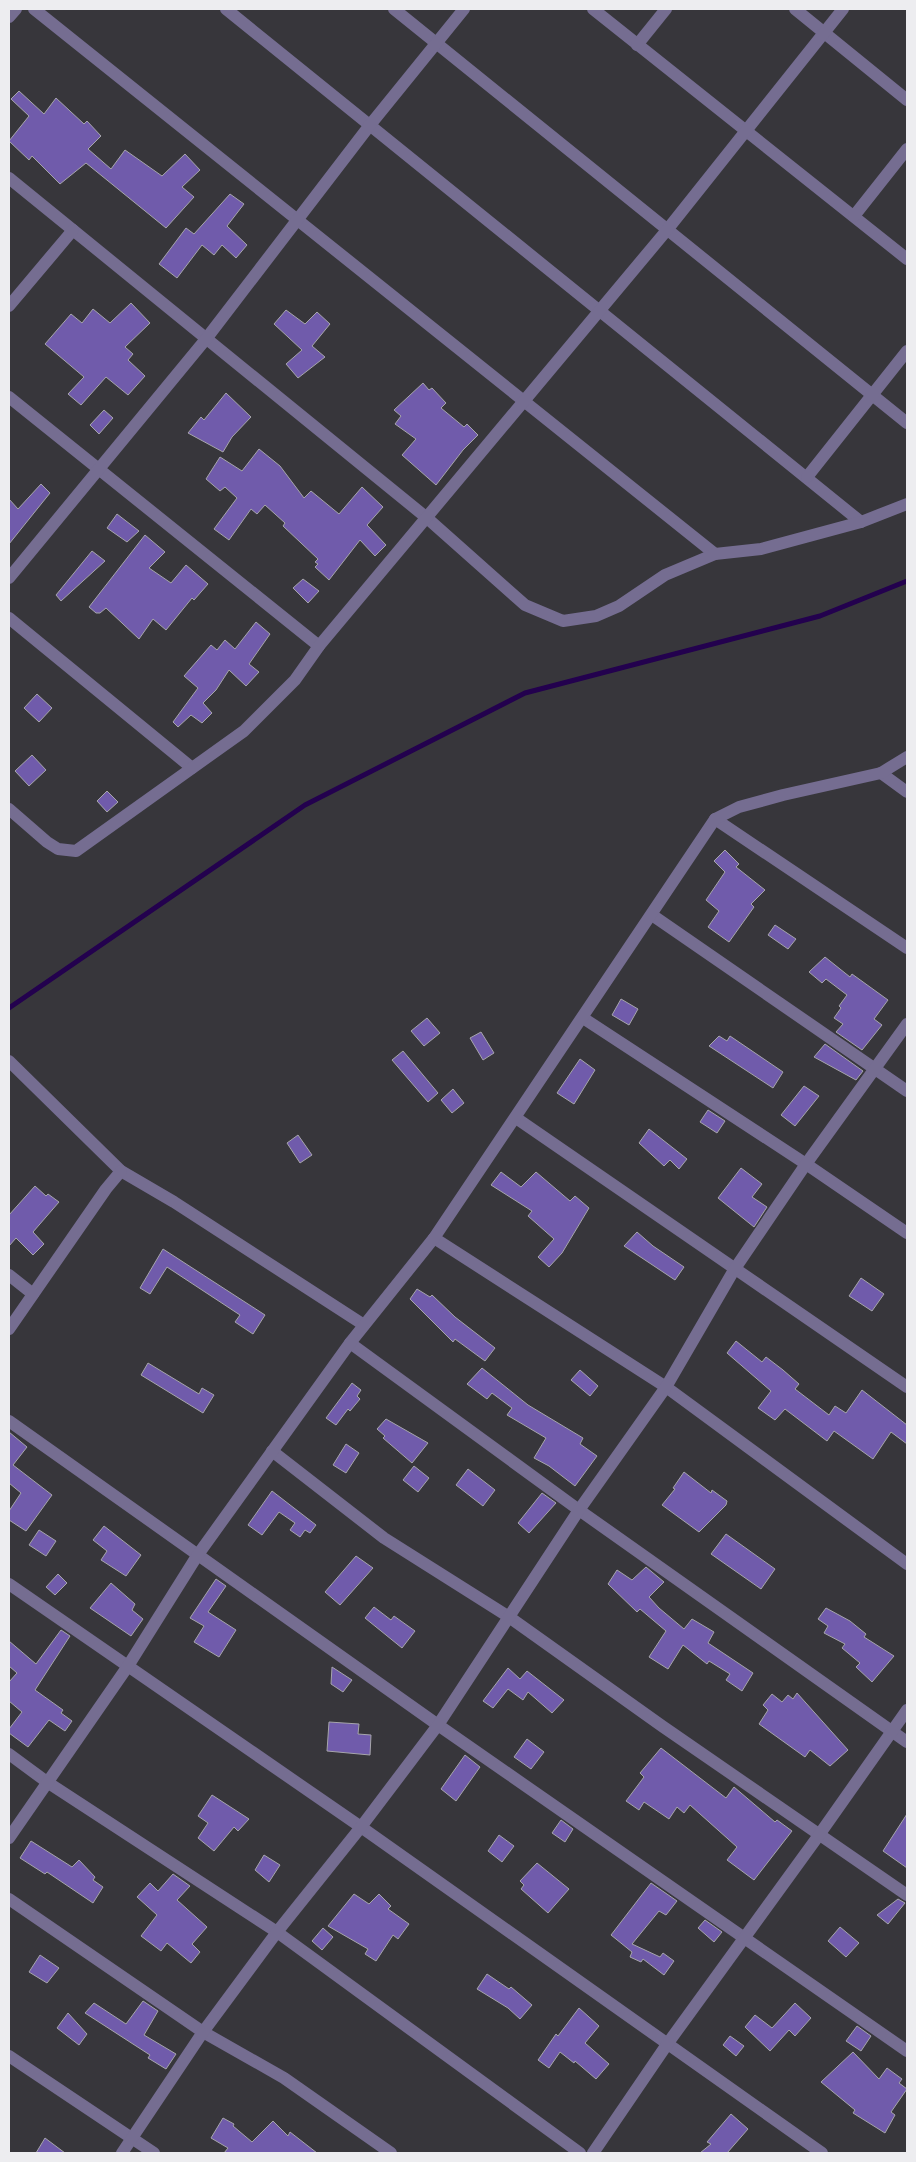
<svg xmlns="http://www.w3.org/2000/svg" width="916" height="2162" font-family="Raleway,sans-serif">
<rect width="100%" height="100%" fill="#37363b"/>
<g fill="none" stroke-linecap="round" stroke-linejoin="round">
<path stroke="#23014e" stroke-width="5" d="M9,1008l296,-203 220,-112 295,-77 87,-35"/>
</g>
<g fill="#705bab" stroke="#a6a5ab">
<path d="M19,91l25,23 12,-16 28,26 3,-3 14,15 -13,13 23,20 14,-19 37,26 23,-22 15,16 -18,17 12,10 -28,31 -80,-65 -26,21 -28,-28 -3,4 -20,-19 20,-25 -18,-17z"/>
<path d="M230,194l14,10 -17,22 20,19 -11,13 -14,-13 -8,10 -12,-10 -25,33 -18,-14 27,-36 8,6z"/>
<path d="M131,303l19,20 -25,24 8,7 -5,6 17,16 -17,19 -22,-18 -25,28 -13,-11 16,-17 -39,-33 26,-30 11,9 11,-14 17,14z"/>
<path d="M286,310l19,14 12,-12 13,12 -18,22 13,11 -27,21 -12,-14 16,-14 -28,-26z"/>
<path d="M423,383l6,7 3,-2 14,15 -5,5 23,19 3,-3 11,11 -15,15 -27,35 -34,-30 14,-16 -21,-15 6,-8 -7,-6z"/>
<path d="M226,393l25,24 -19,20 -9,15 -35,-19 13,-16 3,3z"/>
<path d="M104,410l9,8 -14,16 -9,-9z"/>
<path d="M259,449l21,17 24,32 7,-7 28,23 23,-27 21,20 -16,18 19,20 -11,11 -15,-16 -31,40 -14,-13 3,-3 -3,-2 3,-3 -35,-33 2,-3 -20,-18 -8,9 -6,-5 -22,31 -15,-11 23,-31 -12,-11 -5,4 -14,-12 14,-22 22,14z"/>
<path d="M41,484l9,9 -41,51v-45l9,10z"/>
<path d="M117,514l22,17 -12,11 -20,-14z"/>
<path d="M145,535l20,17 -16,16 22,15 15,-18 22,19 -14,16 -2,-2 -26,32 -13,-11 -14,20 -33,-31 -6,5h-4l-7,-6z"/>
<path d="M92,551l13,10 -44,40 -5,-6z"/>
<path d="M303,579l16,12 -11,12 -15,-15z"/>
<path d="M256,622l14,12 -21,30 10,8 -13,14 -17,-16 -13,20 -13,13 9,10 -10,10 -11,-8 -13,12 -5,-5 25,-34 -14,-12 27,-31 6,5 8,-10 10,9z"/>
<path d="M37,694l15,14 -13,14 -15,-14z"/>
<path d="M32,755l14,15 -17,16 -14,-15z"/>
<path d="M107,791l11,11 -11,10 -10,-11z"/>
<path d="M725,850l14,14 -3,3 29,23 -14,14 3,3 -25,35 -21,-15 11,-16 -13,-11 19,-28 -11,-11z"/>
<path d="M775,925l21,14 -8,10 -20,-14z"/>
<path d="M825,957l25,20 2,-3 36,26 -14,19 8,6 -20,25 -26,-18 7,-8 -9,-6 7,-10 -2,-2 8,-11 -21,-16 -4,4 -13,-11z"/>
<path d="M621,999l17,10 -9,16 -17,-10z"/>
<path d="M427,1018l13,15 -16,13 -13,-15z"/>
<path d="M481,1032l13,21 -11,7 -13,-22z"/>
<path d="M719,1036l8,5 3,-5 53,36 -10,16 -64,-42z"/>
<path d="M825,1044l38,27 -7,9 -42,-23z"/>
<path d="M403,1051l35,42 -10,9 -36,-42z"/>
<path d="M580,1059l15,11 -21,34 -17,-11z"/>
<path d="M804,1086l15,10 -24,30 -14,-11z"/>
<path d="M453,1089l11,14 -12,10 -11,-13z"/>
<path d="M708,1110l17,11 -8,12 -17,-11z"/>
<path d="M649,1129l38,30 -8,10 -9,-9 -6,6 -25,-23z"/>
<path d="M298,1135l14,20 -12,8 -13,-20z"/>
<path d="M741,1168l21,16 -10,13 15,10 -13,20 -36,-29z"/>
<path d="M501,1172l20,15 15,-15 34,29 5,-5 14,12 -27,45 -13,14 -11,-10 16,-18 -26,-23 4,-5 -41,-26z"/>
<path d="M35,1186l11,10 2,-2 11,8 -26,30 11,12 -11,11 -17,-17 -7,8v-31z"/>
<path d="M637,1232l16,14 31,21 -9,13 -51,-34z"/>
<path d="M163,1249l102,66 -12,19 -18,-12 5,-7 -73,-48 -17,27 -10,-6z"/>
<path d="M861,1278l23,16 -12,17 -23,-15z"/>
<path d="M417,1289l13,8 2,-2 23,22 40,31 -10,13 -30,-22 -2,3 -43,-43z"/>
<path d="M736,1341l26,21 4,-5 17,13 16,14 -4,5 34,26 6,-9 11,7 16,-23 45,35v19l-16,-12 -18,27 -39,-28 -7,10 -42,-32 -10,11 -17,-12 13,-17 -44,-38z"/>
<path d="M148,1363l51,31 3,-6 12,7 -11,18 -62,-38z"/>
<path d="M482,1368l46,37 55,33 -3,6 17,12 -22,30 -26,-20 -15,-8 12,-20 -39,-23 5,-7 -20,-15 -5,6 -20,-15z"/>
<path d="M580,1370l18,16 -8,10 -19,-16z"/>
<path d="M352,1383l9,7 -4,6 3,3 -10,12 -2,-2 -12,16 -10,-7z"/>
<path d="M386,1419l42,24 -16,20 -29,-25 2,-2 -8,-7z"/>
<path d="M9,1432l18,15 -14,18 39,30 -26,36 -17,-11v-9l12,-18 -12,-10z"/>
<path d="M346,1444l13,9 -13,20 -13,-8z"/>
<path d="M414,1466l15,12 -11,14 -15,-12z"/>
<path d="M468,1469l27,21 -12,16 -27,-21z"/>
<path d="M684,1472l27,21 1,-3 15,11 -1,4 -27,27 -37,-27 13,-16 -2,-1z"/>
<path d="M272,1491l44,34 -6,8 -5,-3 -5,7 -10,-7 5,-7 -16,-11 -17,23 -14,-10z"/>
<path d="M542,1493l14,10 -27,30 -11,-10z"/>
<path d="M104,1526l37,29 -15,21 -25,-16 6,-9 -14,-11z"/>
<path d="M39,1530l17,11 -10,15 -17,-11z"/>
<path d="M726,1534l49,35 -14,20 -50,-35z"/>
<path d="M356,1556l17,12 -33,37 -15,-13z"/>
<path d="M646,1567l18,15 -15,15 10,11 25,21 8,-10 22,13 -6,11 45,30 -11,18 -16,-11 4,-6 -21,-13 -2,3 -24,-19 -15,24 -19,-12 17,-26 -26,-22 -3,3 -29,-28 9,-14 15,10z"/>
<path d="M58,1574l9,9 -12,12 -9,-8z"/>
<path d="M216,1579l10,7 -18,26 28,18 -17,27 -25,-15 10,-16 -14,-8z"/>
<path d="M111,1583l24,21 -3,6 11,9 -12,17 -41,-28z"/>
<path d="M374,1607l17,13 3,-4 21,15 -13,17 -37,-30z"/>
<path d="M826,1608l24,13 16,13 -2,3 30,19 -22,26 -16,-15 4,-4 -18,-15 3,-4 -21,-11 4,-7 -10,-7z"/>
<path d="M61,1630l9,6 -35,54 28,20 -2,3 11,8 -7,10 -16,-11 -21,27 -19,-14v-4l13,-17 -13,-11v-19l8,-9 -8,-7v-25l27,23z"/>
<path d="M332,1667l20,13 -9,12 -12,-8z"/>
<path d="M508,1668l12,11 7,-8 37,29 -12,13 -24,-21 -5,8 -15,-11 -15,19 -10,-7z"/>
<path d="M797,1693l51,57 -18,16 -20,-16 -5,7 -46,-33 9,-14 -5,-5 9,-11 10,8 6,-7 5,4z"/>
<path d="M329,1722l30,2 -1,10 13,1 -1,20 -43,-4z"/>
<path d="M527,1739l17,13 -13,17 -17,-12z"/>
<path d="M661,1748l65,50 8,-11 41,35 2,-2 15,11 -38,49 -27,-20 10,-13 -47,-42 -6,8 -7,-6 -8,12 -25,-17 -5,8 -13,-9 18,-24 -4,-4z"/>
<path d="M465,1755l15,12 -24,34 -15,-12z"/>
<path d="M212,1795l37,24 -11,12 -4,-4 -20,24 -16,-13 10,-15 -10,-7z"/>
<path d="M907,1814v54l-24,-17z"/>
<path d="M561,1820l12,9 -8,13 -13,-9z"/>
<path d="M499,1835l15,11 -12,16 -14,-11z"/>
<path d="M31,1841l41,26 7,-7 16,17 -2,3 10,7 -10,16 -46,-31 -2,2 -25,-16z"/>
<path d="M264,1855l16,10 -11,17 -14,-12z"/>
<path d="M537,1863l32,26 -21,24 -27,-24 3,-4 -4,-4z"/>
<path d="M173,1874l17,12 -13,14 30,27 -15,17 8,8 -9,11 -24,-20 -6,8 -20,-15 16,-21 -20,-18 13,-14 8,8z"/>
<path d="M651,1883l26,18 -11,14 -7,-4 -27,33 28,13 3,-4 11,8 -10,14 -21,-16 -2,3 -11,-5 2,-5 -21,-17z"/>
<path d="M354,1894l15,10 10,-10 12,12 -3,3 21,15 -11,15 -5,-4 -17,26 -11,-7 3,-5 -40,-23z"/>
<path d="M898,1899l7,4 -17,21 -11,-9z"/>
<path d="M705,1920l17,12 -8,10 -16,-14z"/>
<path d="M840,1927l19,16 -13,14 -18,-16z"/>
<path d="M323,1928l10,9 -11,13 -10,-9z"/>
<path d="M40,1955l19,13 -12,15 -18,-11z"/>
<path d="M487,1974l22,15 2,-2 21,18 -12,14 -12,-11 -31,-19z"/>
<path d="M143,2001l15,10 -14,24 32,19 -10,15 -18,-11 2,-3 -65,-42 9,-10 32,21z"/>
<path d="M795,2003l16,15 -16,18 -6,-6 -19,21 -25,-24 10,-12 17,13z"/>
<path d="M579,2008l20,18 -14,17 24,21 -13,15 -21,-18 -1,2 -14,-11 -11,16 -11,-8 18,-26 2,2z"/>
<path d="M68,2013l19,21 -8,11 -22,-17z"/>
<path d="M857,2026l14,10 -10,15 -15,-10z"/>
<path d="M730,2036l14,10 -8,10 -13,-11z"/>
<path d="M853,2052l26,27 8,-11 15,11 -3,4 8,6 -16,23 4,3 -10,18 -32,-20 2,-3 -34,-28z"/>
<path d="M731,2114l17,15 -21,24h-27l11,-9 -4,-2z"/>
<path d="M223,2118l11,6 -1,2 19,16 21,-21 15,15 2,-4 27,21h-93l4,-5 -17,-10z"/>
<path d="M45,2138l20,15h-29z"/>
</g>
<g fill="none" stroke-linecap="round" stroke-linejoin="round">
<g stroke="#756d91" stroke-width="12">
<path d="M34,9l681,545"/>
<path d="M226,9l635,513"/>
<path d="M394,9l513,414"/>
<path d="M593,9l314,250"/>
<path d="M795,9l112,91"/>
<path d="M9,17l7,-8"/>
<path d="M637,45l29,-36"/>
<path d="M9,178l418,340 98,87 38,16 33,-5 23,-10 46,-31 50,-21 46,-5 100,-27 46,-18"/>
<path d="M854,216l53,-67"/>
<path d="M9,306l64,-76"/>
<path d="M9,397l310,249"/>
<path d="M807,477l100,-126"/>
<path d="M9,578l197,-239 164,-214 94,-116"/>
<path d="M9,618l183,150"/>
<path d="M881,773l26,19"/>
<path d="M9,809l38,33 11,7 18,2 168,-120 51,-51 24,-34 348,-416 176,-221"/>
<path d="M715,819l192,129"/>
<path d="M652,915l255,176"/>
<path d="M583,1018l223,146 101,69"/>
<path d="M9,1061l112,110 53,31 190,123"/>
<path d="M516,1118l391,269"/>
<path d="M434,1238l232,149 241,177"/>
<path d="M9,1275l24,19"/>
<path d="M9,1329l97,-140 15,-18"/>
<path d="M350,1343l229,167 328,232"/>
<path d="M9,1421l429,304 469,326"/>
<path d="M272,1451l112,87 125,79 153,109 245,169"/>
<path d="M9,1584l352,243 461,326"/>
<path d="M9,1754l38,28 230,150 303,221"/>
<path d="M9,1838l119,-172 69,-110 153,-213 84,-105 281,-419 24,-12 44,-12 98,-22 26,-16"/>
<path d="M9,1899l194,133 81,46 107,75"/>
<path d="M9,2056l145,97"/>
<path d="M122,2153l81,-121 74,-100 84,-105 77,-102 141,-215 87,-123 68,-117 72,-106 101,-140"/>
<path d="M593,2153l75,-110 151,-208 88,-125"/>
</g>
</g>
<rect width="916" height="2162" fill="none" stroke="#ededf0" stroke-width="20"/>
</svg>
